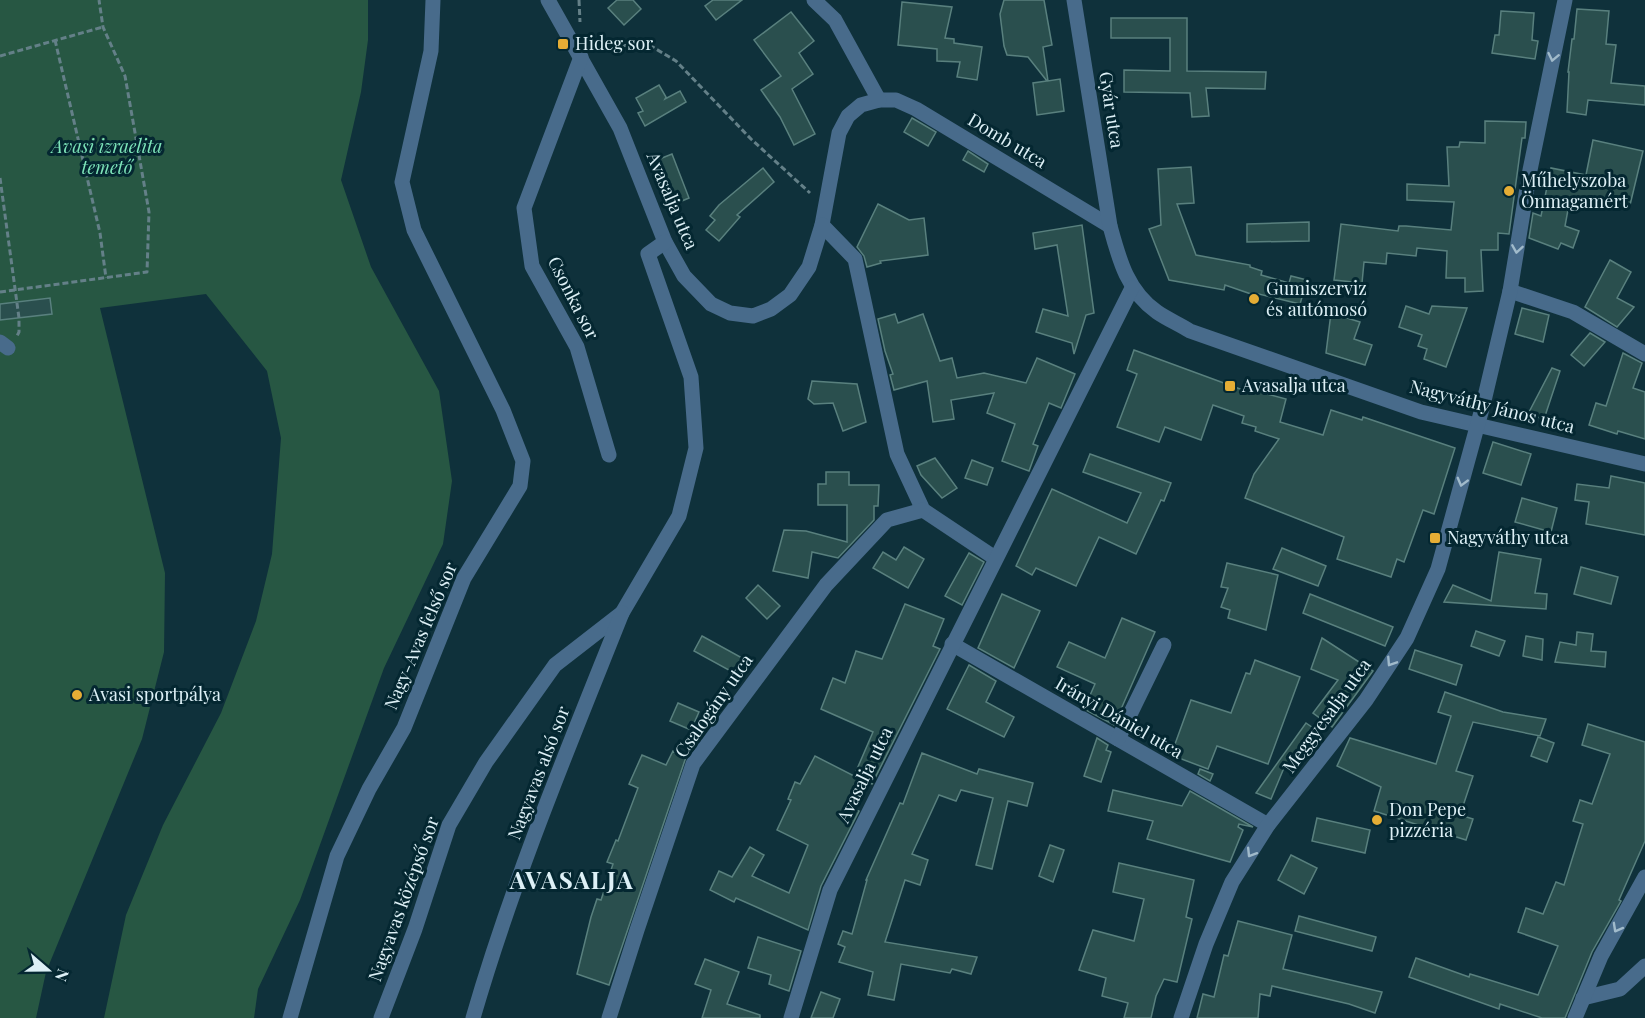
<svg xmlns="http://www.w3.org/2000/svg" width="1645" height="1018" font-family="'Playfair Display',serif">
<rect width="100%" height="100%" fill="#0f313b"/>
<path fill="#275743" d="M0,0h368v40l-7,52 -20,88 30,87 68,124 13,90 -9,63 -59,124 -84,232 -42,89 -4,29h-150l22,-103 37,-90 58,-112 35,-92 16,-67 9,-116 -14,-67 -61,-77 -106,14 65,265 -1,79 -22,87 -96,233 -10,46h-36z"/>
<g fill="#2a4f4e" stroke="#59807e" stroke-width="1.5">
<path d="M617,0h16l8,9 -17,16 -16,-17z"/>
<path d="M713,0h29l-26,20 -11,-14z"/>
<path d="M1004,0h40l8,45 -9,2 5,34 12,-2 4,32 -27,4 -4,-32 14,-2 -19,-24 -21,-2 -3,-9 -4,-32z"/>
<path d="M902,2l50,5 -7,31 9,1v4l28,4 -5,33 -20,-3 3,-15 -23,-1v-12l-39,-4z"/>
<path d="M1577,9l32,2 -3,33 10,1 -5,38 34,3v19l-57,-5 -2,15 -19,-3 2,-40h-1l4,-33h2z"/>
<path d="M1501,11l33,2 -2,27 6,1 -3,18 -43,-6 3,-18h4z"/>
<path d="M791,12l23,29 -15,12 14,21 -21,15 23,45 -21,11 -14,-28 -19,-27 20,-14 -27,-36z"/>
<path d="M1111,18h76v53l79,1 -1,17 -59,-1 3,28 -17,1 -2,-24 -66,-1v-22l46,1v-33h-59z"/>
<path d="M659,85l7,12 -1,2 15,-8 6,11 -41,24 -7,-13 5,-2 -7,-13z"/>
<path d="M912,118l24,14 -8,14 -24,-14z"/>
<path d="M1485,121l41,1 -1,16h-3l-13,96 -11,-1v17h-17l2,41 -18,1v-14h-19l1,-27 -30,-3 -1,8 -29,-3 -1,11 -22,-2 -2,21 -28,-3 7,-56 57,7 1,-5h7l45,4 3,-28 -47,-2v-16l42,2 -2,-39h12l1,-5 25,1z"/>
<path d="M1593,140l50,11 -13,54 -34,-8 -2,7 -24,-5 -5,27 14,5 -6,17 -12,-5 -3,6 -29,-11 4,-25 8,3 10,-48 35,7z"/>
<path d="M968,151l20,13 -4,8 -21,-12z"/>
<path d="M672,154l17,44 -19,8 -18,-44z"/>
<path d="M1191,167l3,36 -17,1 19,51 54,10v2l12,4 -1,4 28,8 2,-7 16,4 -7,24 -45,-11 -1,2 -29,-10 -1,5 -55,-10 -20,-51 12,-4 -3,-56z"/>
<path d="M763,168l11,14 -37,33 3,2 -21,24 -13,-11 9,-10 -5,-4 9,-11z"/>
<path d="M878,204l31,16 15,-2 4,37 -48,6 1,2 -14,4 -3,-11 -7,-9z"/>
<path d="M1309,222v19l-62,1v-18z"/>
<path d="M1082,225l12,88 -8,2 -12,39 -2,-11 -36,-11 7,-23 25,7 -11,-71 -22,4 -2,-16z"/>
<path d="M1610,260l21,12 -14,26 17,9 -17,20 -32,-20z"/>
<path d="M50,298l2,16 -52,6v-16z"/>
<path d="M1406,306l23,8 3,-8 35,2 -21,59 -22,-8 3,-10 -9,-3 4,-11 -23,-8z"/>
<path d="M1522,308l27,7 -6,27 -28,-8z"/>
<path d="M1331,313l29,9 -6,17 18,6 -7,20 -39,-12z"/>
<path d="M895,314l3,9 25,-9 17,47 12,-3 5,20 27,-5 42,10 11,-25 38,16 -14,34 -12,-5 -16,41 5,2 -9,25 -27,-10 13,-37 -28,-11 7,-20 -43,7 3,19 -21,3 -6,-41 -33,9 -4,-15 3,-1 -8,-23 -7,-32z"/>
<path d="M1590,333l15,9 -21,24 -13,-11z"/>
<path d="M1134,350l117,43 1,-3 34,9 -6,23 43,13 8,-25 31,10 1,-3 92,31 -21,66 -11,-4 -19,52 -7,-3 -6,18 -54,-18 7,-22 -99,-39 9,-24 25,-35 -24,-8 1,-4 -14,-4 2,-7 -31,-11 -12,35 -36,-13 -6,15 -42,-15 20,-53 -10,-4z"/>
<path d="M1623,353l19,10 -9,25 12,4v47l-27,-8 -1,3 -28,-9 7,-22 10,3z"/>
<path d="M1552,368l8,3 -16,48 -16,-5z"/>
<path d="M812,381l45,3 9,38 -23,9 -10,-28 -19,1 -6,-5z"/>
<path d="M1493,442l38,12 -10,31 -38,-12z"/>
<path d="M1090,454l81,29 -7,18 -3,-1 -25,54 -37,-17 -23,49 -40,-18 -4,7 -16,-9 36,-77 75,34 14,-30 -58,-21z"/>
<path d="M935,458l22,30 -15,10 -21,-23 -4,-9z"/>
<path d="M972,460l21,8 -6,17 -22,-7z"/>
<path d="M826,472h23v13h30l-1,21h-4v14l-36,38 -26,-6 -4,26 -35,-7 11,-41 22,1 41,11v-37h-29v-21h8z"/>
<path d="M1611,476l34,7v52l-59,-11 3,-22 -14,-2 2,-16 32,4z"/>
<path d="M1522,498l35,10 -6,24 -36,-10z"/>
<path d="M904,547l20,12 -16,29 -35,-20 10,-16 13,8z"/>
<path d="M1282,548l44,18 -8,20 -45,-17z"/>
<path d="M1499,552l42,7 -6,34 12,1 -1,15 -102,-7 9,-17 38,16z"/>
<path d="M969,553l15,9 -22,43 -17,-9z"/>
<path d="M1227,563l51,12 -12,55 -38,-12 2,-8 -9,-3 7,-19 -7,-1z"/>
<path d="M1581,567l37,10 -7,27 -37,-10z"/>
<path d="M758,585l22,21 -13,13 -21,-21z"/>
<path d="M1002,594l38,17 -26,57 -36,-20z"/>
<path d="M1310,594l83,33 -8,19 -82,-33z"/>
<path d="M905,604l39,15 -11,27 7,3 -68,135 -5,-2 -15,26 7,3 -38,75 -13,44 -72,-32 -2,4 -24,-12 9,-19 13,6 18,-30 14,8 -12,21 37,17 19,-48 -31,-15 14,-30 -3,-1 7,-17 5,2 15,-28 39,20 19,-44 -52,-23 12,-31 12,5 11,-32 26,8z"/>
<path d="M1122,618l33,14 -41,93 -30,-16 11,-25 -38,-17 12,-25 36,16z"/>
<path d="M1476,631l29,10 -6,15 -28,-10z"/>
<path d="M1577,632l16,2 -2,17 15,1 -1,15 -50,-5 5,-20 16,3z"/>
<path d="M702,636l42,23 -8,15 -42,-23z"/>
<path d="M1526,636l17,3 -1,21 -19,-4z"/>
<path d="M1322,638l51,33 -41,56 -19,-14 25,-33 -27,-11z"/>
<path d="M1415,650l47,15 -6,20 -47,-16z"/>
<path d="M1255,660l45,17 -32,87 -51,-18 -9,23 -37,-14 20,-55 40,13 15,-40 4,1z"/>
<path d="M969,665l27,16 -10,21 28,15 -10,20 -57,-28z"/>
<path d="M1445,692l58,20 43,7 -6,17 -67,-14 -17,49 17,5 -13,39 13,4 -7,21 -92,-29 7,-24 -44,-21 13,-28 86,26 15,-48 -13,-4z"/>
<path d="M678,703l21,9 -8,18 -21,-9z"/>
<path d="M1306,723l10,7 -23,37 -7,-4 -15,36 -15,-6z"/>
<path d="M1588,724l57,18v99l-26,59 2,1 -29,51 -27,66h-23l-42,-14 -1,5 -90,-32 7,-19 53,19 1,-3 68,21 20,-49 -40,-14 8,-24 17,6 13,-32 8,3 19,-61 -10,-3 7,-21 12,4 18,-50 -28,-9z"/>
<path d="M1538,737l16,6 -7,19 -16,-6z"/>
<path d="M1097,738l11,7 -2,5 5,2 -10,30 -17,-6z"/>
<path d="M673,751l13,6 -77,228 -32,-11 14,-57 6,-18 4,1 12,-36 -6,-2 9,-22 2,1 20,-53 -9,-4 13,-29 24,10z"/>
<path d="M922,753l55,21 2,-5 54,14 -6,23 -19,-5 -16,68 -16,-4 17,-67 -32,-8 -5,11 -17,-6 -27,59 16,6 -8,25 -15,-5 -20,62 92,15 -6,17 -19,-5 -2,4 -49,-9 -7,36 -26,-5 5,-23 -34,-10 6,-15 -7,-3 5,-13 9,3 15,-54h-1l34,-77 3,1z"/>
<path d="M1200,769l13,5 -3,7 -12,-7z"/>
<path d="M1113,790l69,16 8,-15 63,36 -14,-3 -1,3 5,3 -13,32 -83,-23 6,-18 -45,-10z"/>
<path d="M1317,818l53,12 -5,23 -53,-12z"/>
<path d="M1050,845l14,5 -11,32 -14,-6z"/>
<path d="M1291,855l26,13 -13,26 -26,-14z"/>
<path d="M1119,863l75,17 -8,37 6,2 -15,63 -13,-3 -8,17 -5,22h-27l4,-15 -26,-7 4,-18 -27,-8 14,-40 41,11 10,-42 -31,-7z"/>
<path d="M1299,916l77,21 -4,14 -77,-20z"/>
<path d="M1238,921l54,14 -9,34 99,23 -7,21 -26,-9 -77,-18 -2,10 -10,-2 -2,24h-61l6,-24 11,3 10,-42 4,1z"/>
<path d="M758,937l43,14 -12,40 -20,-7 2,-9 -23,-7z"/>
<path d="M705,959l34,13 -12,32 33,11v3h-58l9,-28 -16,-6z"/>
<path d="M821,992l19,7 -7,19h-22z"/>
</g>
<g fill="none" stroke-linecap="round" stroke-linejoin="round">
<g stroke="#648088" stroke-width="3" stroke-dasharray="6 3" stroke-linecap="butt">
<path d="M579,0l1,22"/>
<path d="M55,40l45,193 6,45"/>
<path d="M595,45l56,1 25,15 75,78 59,54"/>
<path d="M0,56l103,-29"/>
<path d="M0,178l19,140v14l-2,4"/>
<path d="M0,292l147,-20 2,-60 -24,-136 -22,-49 -4,-27"/>
</g>
<g stroke="#486b8b" stroke-width="15">
<path d="M548,0l72,128 45,114 19,34 27,28 19,9 23,3 18,-7 19,-14 19,-28 13,-42 17,-92 9,-17 13,-11 18,-5h17l20,9 194,117"/>
<path d="M814,0l21,20 44,80"/>
<path d="M1074,0l36,226c9,33 17,65 47,86 10,7 22,12 33,19l231,81 224,52"/>
<path d="M581,57l-57,151 8,58 45,81 32,108"/>
<path d="M822,225l33,34 42,195 26,56 72,48"/>
<path d="M1510,291l63,21 72,42"/>
<path d="M0,342l8,6"/>
<path d="M952,644l316,181"/>
<path d="M1118,739l46,-94"/>
<path d="M1583,998l37,-9 25,-23"/>
<path d="M290,1018l47,-162 32,-67 35,-61 60,-150 56,-92 3,-25 -20,-51 -89,-180 -12,-48 29,-131 2,-51"/>
<path d="M381,1018l34,-89 34,-104 37,-63 69,-97 67,-52 57,-97 17,-68 -5,-71 -43,-123 17,-12"/>
<path d="M473,1018c40,-138 96,-272 149,-405"/>
<path d="M609,1018l28,-88 56,-166 133,-179 61,-65 36,-10"/>
<path d="M791,1018l39,-128 302,-602"/>
<path d="M1181,1018l25,-74 26,-62 36,-57 98,-125 41,-62 31,-69 45,-164 27,-114 20,-121 35,-170"/>
<path d="M1575,1018l26,-62 44,-79"/>
</g>
</g>
<defs><path id="oneway-chevron" d="M-2-3.5L2.5 0L-2 3.5" fill="none" stroke-width="1.6" stroke-linecap="round" stroke-linejoin="round" transform="scale(1.5)"/></defs>
<g stroke="#a1bbcb">
<use href="#oneway-chevron" transform="translate(1553 57) rotate(102)"/>
<use href="#oneway-chevron" transform="translate(1517 249) rotate(99)"/>
<use href="#oneway-chevron" transform="translate(1462 482) rotate(105)"/>
<use href="#oneway-chevron" transform="translate(1391 662) rotate(123)"/>
<use href="#oneway-chevron" transform="translate(1251 853) rotate(122)"/>
<use href="#oneway-chevron" transform="translate(1617 928) rotate(119)"/>
</g>
<g fill="#e5ad35" stroke="#042731" stroke-width="2">
<rect x="557" y="38" width="12" height="12" rx="3"/>
<circle cx="1509" cy="191" r="6"/>
<circle cx="1254" cy="299" r="6"/>
<rect x="1224" y="380" width="12" height="12" rx="3"/>
<rect x="1429" y="532" width="12" height="12" rx="3"/>
<circle cx="77" cy="695" r="6"/>
<circle cx="1377" cy="820" r="6"/>
</g>
<g text-anchor="middle" stroke-width="6" stroke-linejoin="round" paint-order="stroke">
<g font-size="18" fill="#ddf0f6" stroke="#042731" text-anchor="start">
<text x="575" y="50">Hideg sor</text>
<text x="1521" y="187">Műhelyszoba<tspan x="1521" dy="21">Önmagamért</tspan></text>
<text x="1266" y="295">Gumiszerviz<tspan x="1266" dy="21">és autómosó</tspan></text>
<text x="1242" y="392">Avasalja utca</text>
<text x="1447" y="544">Nagyváthy utca</text>
<text x="89" y="701">Avasi sportpálya</text>
<text x="1389" y="816">Don Pepe<tspan x="1389" dy="21">pizzéria</tspan></text>
</g>
<g font-size="18" fill="#ddf0f6" stroke="#042731">
<text transform="translate(1111 110) rotate(81)" y="6">Gyár utca</text>
<text transform="translate(1007 141) rotate(31)" y="6">Domb utca</text>
<text transform="translate(672 201) rotate(67)" y="6">Avasalja utca</text>
<text transform="translate(573 298) rotate(63)" y="6">Csonka sor</text>
<text transform="translate(1492 407) rotate(14)" y="6">Nagyváthy János utca</text>
<text transform="translate(421 636) rotate(-67)" y="6">Nagy-Avas felső sor</text>
<text transform="translate(714 706) rotate(-55)" y="6">Csalogány utca</text>
<text transform="translate(1327 716) rotate(-54)" y="6">Meggyesalja utca</text>
<text transform="translate(1119 718) rotate(30)" y="6">Irányi Dániel utca</text>
<text transform="translate(539 773) rotate(-69)" y="6">Nagyavas alsó sor</text>
<text transform="translate(865 775) rotate(-64)" y="6">Avasalja utca</text>
<text transform="translate(404 899) rotate(-70)" y="6">Nagyavas középső sor</text>
</g>
<g font-size="18" font-style="italic" fill="#7de4b9" stroke="#042731">
<text x="107" y="153">Avasi izraelita<tspan x="107" dy="21">temető</tspan></text>
</g>
<g font-size="24" font-weight="bold" letter-spacing="1.5" fill="#ddf0f6" stroke="#042731">
<text x="572" y="889">AVASALJA</text>
</g>
</g>
<g transform="translate(48 970) rotate(110)" stroke="#042731" stroke-width="4.5" paint-order="stroke">
<path d="M0-4.5L10 22L0 15L-10 22Z" fill="#ddf0f6"/>
<text y="-9" font-size="16" font-weight="bold" text-anchor="middle" fill="#ddf0f6">N</text>
</g>
</svg>
